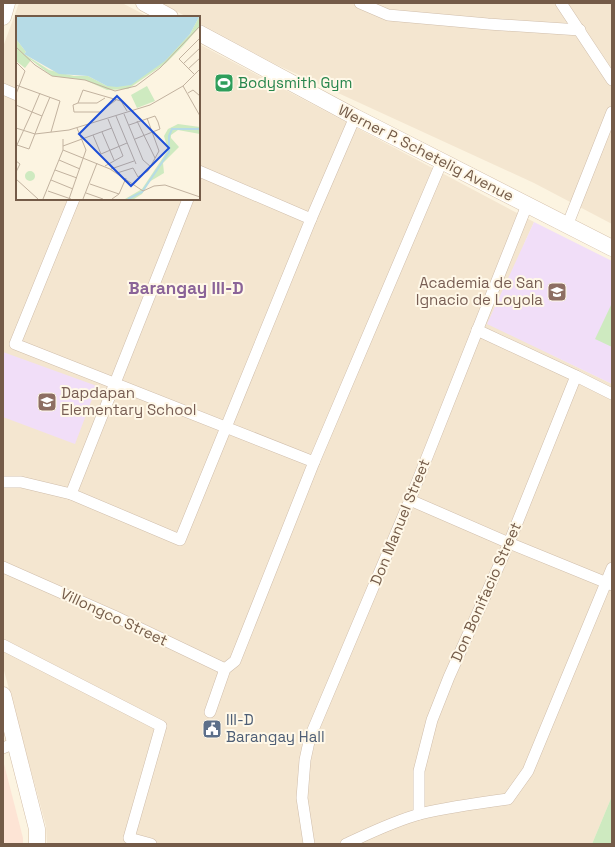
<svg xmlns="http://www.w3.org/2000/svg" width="615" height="847" font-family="'Space Grotesk',sans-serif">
<rect width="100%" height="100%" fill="#fcf4e1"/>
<g fill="#f4e6d0">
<path d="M19,3h103l27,14h-132v182h182v-155l335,178 -10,22 26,110 62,30v412l-20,48h-545l-1,-18 -43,-159v-620z"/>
<path d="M161,3h451v221l-78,-41 -259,-119 -76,-41v-6h-12z"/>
</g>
<path fill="#fde4d5" d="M3,760l20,78v6h-20z"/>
<g fill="#f1def8">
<path d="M534,222l78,39v123l-125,-60z"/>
<path d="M3,352l94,34 -22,58 -72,-27z"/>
</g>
<g fill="#ceeac0">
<path d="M612,303v44l-17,-8z"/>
<path d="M612,796v48h-20z"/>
</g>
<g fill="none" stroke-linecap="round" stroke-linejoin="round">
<defs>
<g id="street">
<path d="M360,3l28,12 100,9 92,6"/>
<path d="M561,3l51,77"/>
<path d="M3,89l14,6"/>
<path d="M199,171l112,48"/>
<path d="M74,199l-59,145 299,118"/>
<path d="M567,226l45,-114"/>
<path d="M477,330l99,46 36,18"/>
<path d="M3,482h18l50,12 109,46 131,-321 44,-102"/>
<path d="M71,494l117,-295"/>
<path d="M410,500l99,43 103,42"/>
<path d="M3,567l111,49 111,53"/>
<path d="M3,645l158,81 -32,112 22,6"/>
<path d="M210,712l15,-43 10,-8 79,-199 128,-301"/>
<path d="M3,748l12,-5"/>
<path d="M419,814v-43l13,-51 17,-43 60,-134 67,-167"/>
<path d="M309,844l-7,-46 3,-38 5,-23 100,-237 117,-295"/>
<path d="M346,844c24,-11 48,-23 74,-30 28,-7 58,-11 88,-15l20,-28 84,-203"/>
</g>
<g id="secondary">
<path d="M144,3l26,14"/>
<path d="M3,17l4,-14"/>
<path d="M199,33l156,84 257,131"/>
<path d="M3,695l34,134v15"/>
</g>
</defs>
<use href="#street" stroke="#d0beab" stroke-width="12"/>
<use href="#secondary" stroke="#d3bea8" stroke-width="17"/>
<use href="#street" stroke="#fff" stroke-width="11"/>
<use href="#secondary" stroke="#fff" stroke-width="16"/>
</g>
<defs>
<symbol id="stadium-square" viewBox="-11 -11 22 22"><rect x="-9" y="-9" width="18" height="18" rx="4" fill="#2e9e5b" stroke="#fff8e8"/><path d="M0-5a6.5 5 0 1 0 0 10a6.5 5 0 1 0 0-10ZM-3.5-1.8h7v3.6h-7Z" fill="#fff"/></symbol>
<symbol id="school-square" viewBox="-11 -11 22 22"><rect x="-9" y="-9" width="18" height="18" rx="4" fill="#8d6e63" stroke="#fff8e8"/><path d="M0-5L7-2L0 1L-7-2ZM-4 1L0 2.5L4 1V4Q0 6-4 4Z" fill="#fff"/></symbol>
<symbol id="civic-square" viewBox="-11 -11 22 22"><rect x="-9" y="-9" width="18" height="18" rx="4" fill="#5c6f8a" stroke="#fff8e8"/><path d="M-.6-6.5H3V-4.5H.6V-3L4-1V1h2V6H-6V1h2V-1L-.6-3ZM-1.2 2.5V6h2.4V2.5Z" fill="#fff"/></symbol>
</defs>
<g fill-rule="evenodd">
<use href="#stadium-square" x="213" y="72" width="22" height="22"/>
<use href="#school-square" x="546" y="281" width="22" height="22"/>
<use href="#school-square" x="36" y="391" width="22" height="22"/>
<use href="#civic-square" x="201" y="718" width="22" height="22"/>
</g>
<g text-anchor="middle" stroke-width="4" stroke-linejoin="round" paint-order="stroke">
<g font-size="15" fill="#27864d" stroke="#fff8e8" text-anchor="start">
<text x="238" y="88">Bodysmith Gym</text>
</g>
<g font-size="15" fill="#745b48" stroke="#fff8e8">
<text transform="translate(426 153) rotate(27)" y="5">Werner P. Schetelig Avenue</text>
<text transform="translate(400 522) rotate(-68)" y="5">Don Manuel Street</text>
<text transform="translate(486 592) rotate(-66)" y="5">Don Bonifacio Street</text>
<text transform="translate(114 617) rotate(25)" y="5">Villongco Street</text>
</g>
<g font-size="15" fill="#785e54" stroke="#fff8e8" text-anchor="end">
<text x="543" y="288">Academia de San<tspan x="543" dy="17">Ignacio de Loyola</tspan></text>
<text x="61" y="398" text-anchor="start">Dapdapan<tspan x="61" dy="17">Elementary School</tspan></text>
</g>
<g font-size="15" fill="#4e5e75" stroke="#fff8e8" text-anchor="start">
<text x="226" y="725">III-D<tspan x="226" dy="17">Barangay Hall</tspan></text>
</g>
<g font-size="17" font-weight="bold" fill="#8a6398" stroke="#fff8e8">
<text x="186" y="294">Barangay III-D</text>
</g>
</g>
<g transform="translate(16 16)">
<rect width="184" height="184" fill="#fcf4e1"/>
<path d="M183,1l1,9 -17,20 -17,17 -38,26 -21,1 -22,-10 -33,-4 -21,-16 -6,8 -9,-7v-22l10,13 -2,2 25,16 25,6h14l19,10 23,-1 38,-29 22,-22zM131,70l8,15 -18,7 -6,-13zM162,108l22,3v7l-22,-4 -7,5v3l8,9 -16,16 1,10 -15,9 -7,12 -8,5h-9l17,-10 26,-39 -4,-14 4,-7zM9 160a5 5 0 1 1 10 0a5 5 0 1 1-10 0Z" fill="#ceeac0"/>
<path d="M0,1h183l-9,17 -25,27 -34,24 -14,2 -10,-1 -19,-10 -29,-2 -35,-20 2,-2 -10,-13z" fill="#b6dbe6"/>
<path fill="none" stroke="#b6dbe6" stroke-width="2" d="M112,183l14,-7 27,-40v-16l3,-7h28"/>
<path fill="none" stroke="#c2b29f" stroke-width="1" d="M0,31l19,18 17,11 33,4 30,11 21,-5 24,-18 40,-42M0,46l9,9 -9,23M167,48l17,-16M172,53l12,-11M179,59l-16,-16 21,-21M0,69l44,16 -9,31M167,70l17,30M172,77l5,-3 7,6M89,82l-8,5h-19l-5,2 1,7h26l16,-12M62,87l5,-13 38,11 6,10M0,89l16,7 8,-19M108,98l19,46 8,7M26,100l8,-19M100,100l20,48M121,105l18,37M113,109l26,-9 3,6 2,7 -25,10M0,112l19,6M86,116l12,28M19,118l34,-4 81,-25 33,-19 17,-17M77,119l8,19 26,-11M47,130l49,-18M0,131l16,-35 10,4 -13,33 -12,-4M47,134l47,19 33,22 11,-5 11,-1 35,12M43,144l21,9M0,145l4,3 -4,8M89,150l18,-10 -15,-37M95,153l23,-8M39,154l22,8M101,157l16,-5 5,9 10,-6 11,-20 -12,-33M0,163l22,20M35,164l22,9M74,168l29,10M32,175l23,8M70,177l17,6M27,183l20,-49v-11M53,183l17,-49 -9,-22M67,183l14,-36M96,183l7,-5 7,-16"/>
<path fill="#1d4ed8" fill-opacity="0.15" stroke="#1d4ed8" stroke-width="2" d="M101,80l52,52 -38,38 -52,-52z"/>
<rect width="184" height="184" fill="none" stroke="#745b48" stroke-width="2"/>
</g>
<rect width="615" height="847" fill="none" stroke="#745b48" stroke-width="8"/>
</svg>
